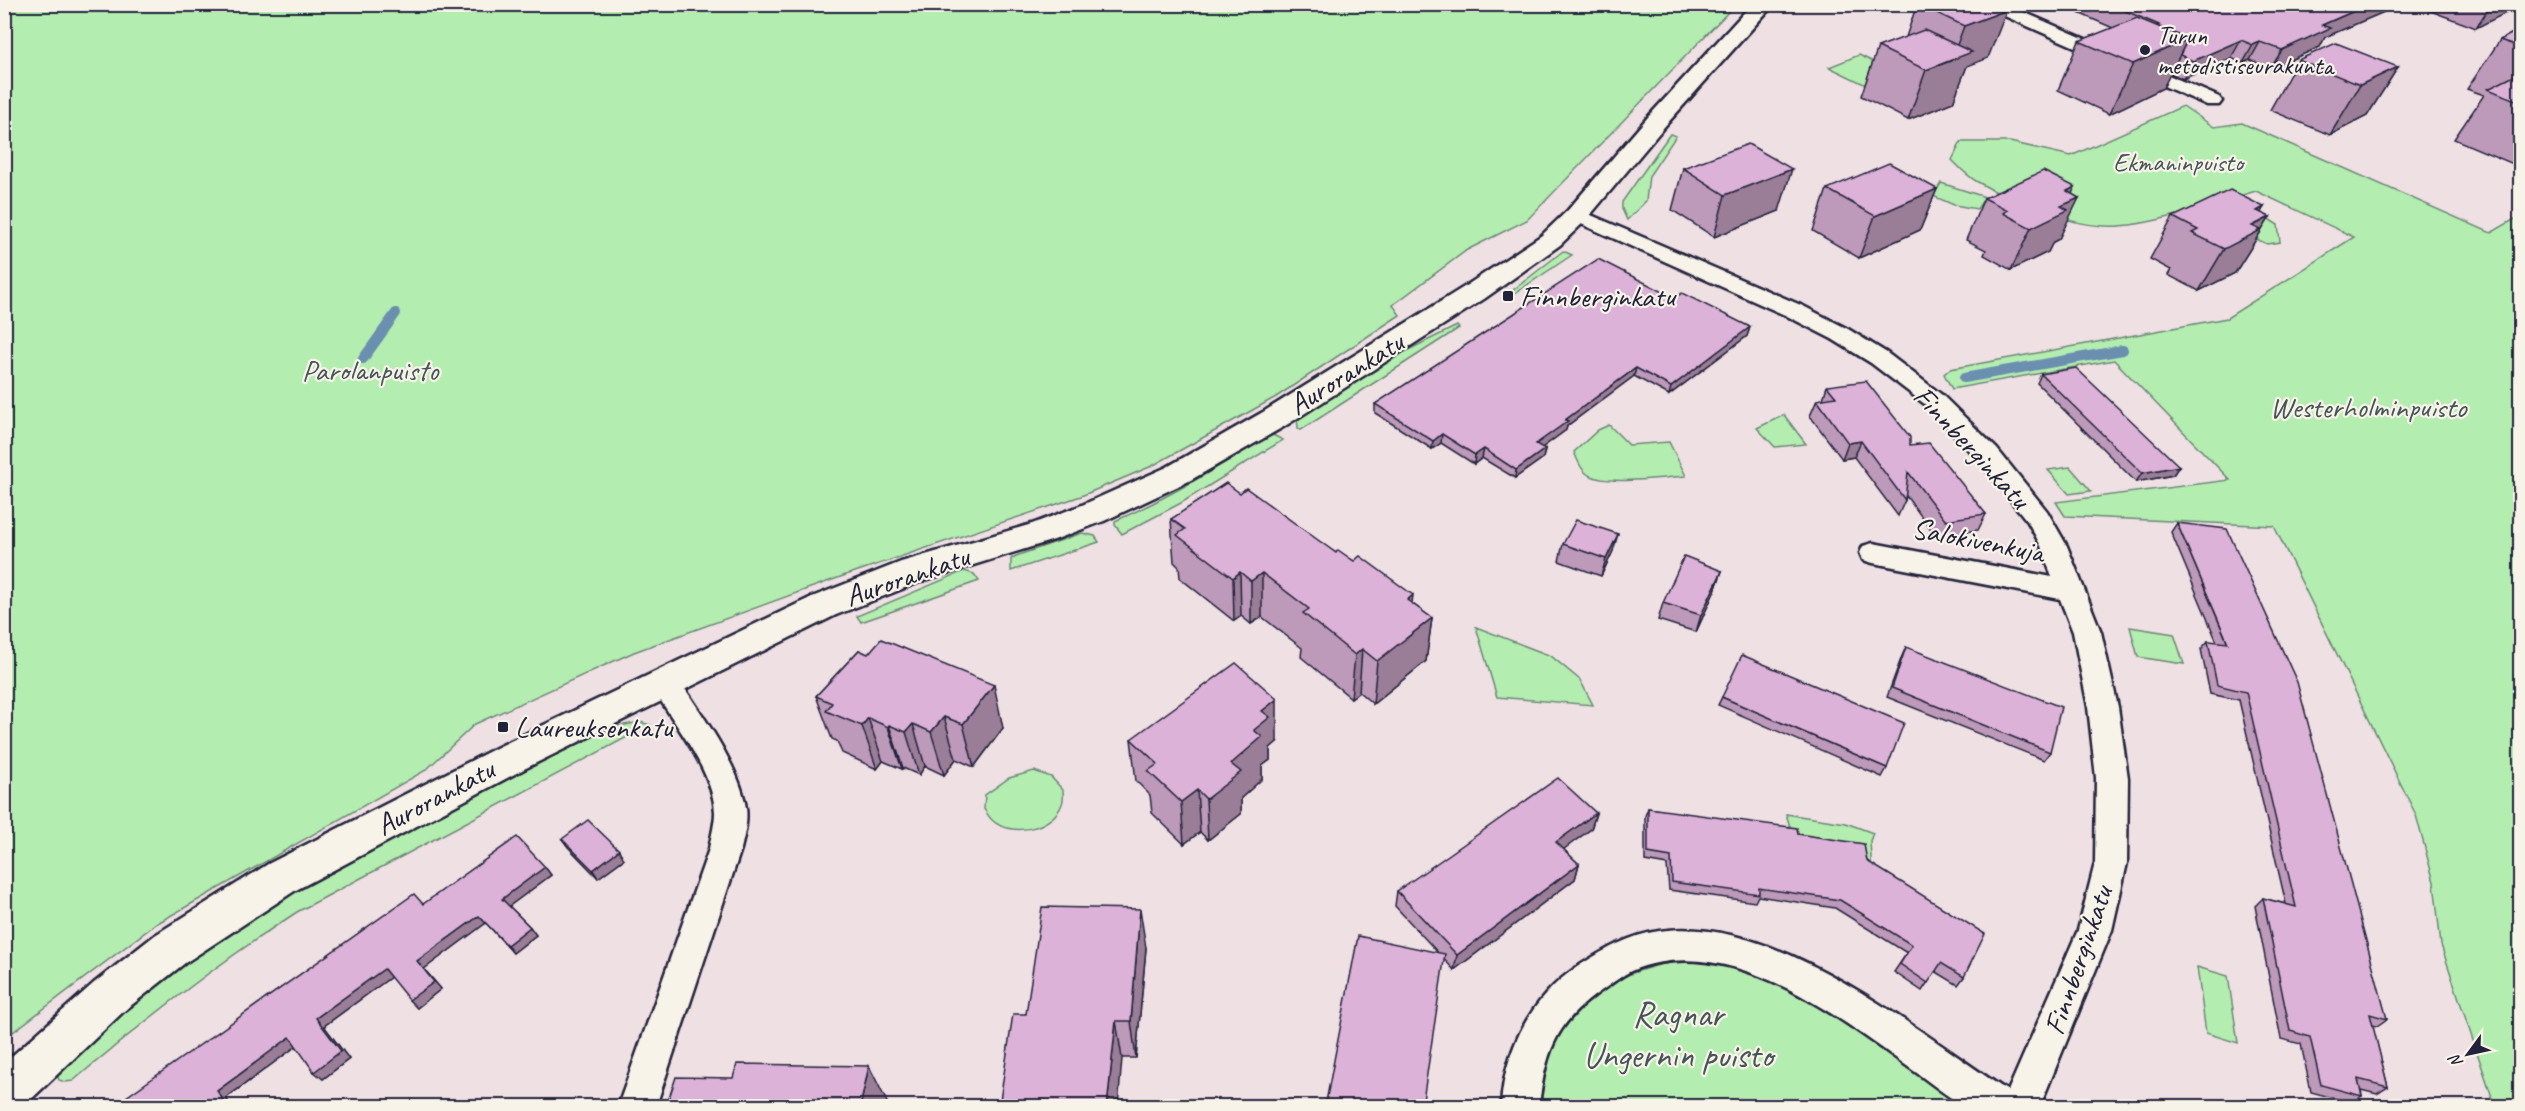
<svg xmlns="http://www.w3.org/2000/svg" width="2525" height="1111" font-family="Caveat,sans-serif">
<rect width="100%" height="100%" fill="#efe0e3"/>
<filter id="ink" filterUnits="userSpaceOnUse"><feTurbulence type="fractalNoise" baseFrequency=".0167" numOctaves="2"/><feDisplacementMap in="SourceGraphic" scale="12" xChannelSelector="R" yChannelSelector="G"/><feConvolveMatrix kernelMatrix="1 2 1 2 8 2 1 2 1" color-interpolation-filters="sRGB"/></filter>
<g filter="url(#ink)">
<g fill="#b4edb0" stroke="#6b8876" stroke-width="1.5">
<path d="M5,4h1730v1l-208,215 -60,30 -74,55 7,10 -124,82 -124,69 -71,30 -235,79 -212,77 -159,72 -49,46 -270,154 -151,114z"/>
<path d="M1859,55l43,21 -30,12 -43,-21z"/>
<path d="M2183,106l31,21 28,-4 249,110 29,-17v890h-25l-54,-161 -7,-63 -18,-67 -142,-289 -209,-10 -9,-14 174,-22 -116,-120 -162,29 -8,-15 6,-5 277,-51 127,-81 -98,-46c-43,12 -93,32 -137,35 -45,3 -105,-23 -143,-45 -9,-5 -17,-14 -24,-21l9,-18h49l61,14z"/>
<path d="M1670,134l6,2 -27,40 -3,25 -19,19 -5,-11v-7z"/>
<path d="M1941,183l44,14 -8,12 -23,-4 -21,-9z"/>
<path d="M2259,213l19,12 2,17 -13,2 -24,-11z"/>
<path d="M1563,251l9,4 -57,38 -3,-2z"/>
<path d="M1457,326l2,2 -158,102 -3,-2 -1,-10 103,-64z"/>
<path d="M1784,415l22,29 -31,3 -18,-19z"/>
<path d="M1609,425l20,20 40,-3 17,34c-21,1 -85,11 -100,-3 -6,-5 -9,-14 -12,-21l24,-22z"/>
<path d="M1271,434l12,6 -102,63 -59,31 -7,-9v-4c55,-24 105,-55 156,-87z"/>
<path d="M2070,467l21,24 -22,3 -21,-24z"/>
<path d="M1082,533l13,3 4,6 -88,29v-12l5,-3z"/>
<path d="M964,571l10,3 5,7 -118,41 -4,-6z"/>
<path d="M1476,627l75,29 29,24 13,25 -96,-8z"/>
<path d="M2130,627l44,7 10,30 -46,-7z"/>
<path d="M640,722l10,3 -353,187c-79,51 -152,108 -224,169l-8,1 -6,-2 -3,-7 75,-67 65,-50 89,-60 300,-157 34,-13z"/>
<path d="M1034,771l17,6 12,13c0,4 1,10 -1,14 -9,25 -51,34 -70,16 -3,-3 -6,-8 -8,-11l1,-14 24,-17z"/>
<path d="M1786,814l60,9 27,10 -3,8 2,34 -79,-39z"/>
<path d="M1690,960c97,2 184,81 258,136l11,10h-421c-1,-16 4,-29 9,-44 22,-66 77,-95 143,-102z"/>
<path d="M2197,967l31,9 10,67 -32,-10z"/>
</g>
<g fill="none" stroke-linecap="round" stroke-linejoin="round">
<g stroke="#6b8faf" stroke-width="10">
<path d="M363,359l33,-46"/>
<path d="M1964,378l159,-28"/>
</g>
<defs>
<g id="street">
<path d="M1982,4h23l214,93 3,4 -3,4h-12l-223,-98z"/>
<path d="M1577,209l226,97 45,23 39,24 55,42 55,54 50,62 20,35 34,86 17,75 10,71 -1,85 -15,67 -72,176c-15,0 -68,4 -77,-1 -17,-9 -33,-23 -49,-34 -76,-54 -184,-141 -283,-100 -8,4 -16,10 -23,15 -51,34 -62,62 -69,120h-38c3,-54 29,-108 76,-139 25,-16 52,-32 82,-36 117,-18 257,100 349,160l70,-161 17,-67 1,-85 -8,-71 -15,-75 -13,-33 -187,-36 -10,-3 -3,-7 3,-7 10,-3 179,34 -11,-31 -13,-24 -49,-61 -53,-56 -55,-42 -39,-24 -45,-23 -217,-97 -3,-4 3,-4z"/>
<path d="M665,670l10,4c24,36 65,92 71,134 2,14 -2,28 -5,41l-85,257h-38l91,-257c2,-12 6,-25 6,-37 -2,-44 -45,-92 -65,-130l5,-8z"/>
</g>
<path id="secondary" d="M1752,4h22l-110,123 -78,93 -26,25 -76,54 -199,127 -96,55 -85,40 -50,19 -129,40 -89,35 -310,153 -230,122 -111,73 -61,48 -100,95h-20v-43l90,-80 61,-48 113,-71 232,-118 312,-149 89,-35 131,-38 50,-19 85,-38 96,-55 201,-125 78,-52 26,-25 80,-93z"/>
</defs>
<use href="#street" stroke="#22223b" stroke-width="5"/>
<use href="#secondary" stroke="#22223b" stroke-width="5"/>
<use href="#street" fill="#f7f3e8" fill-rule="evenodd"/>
<use href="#secondary" fill="#f7f3e8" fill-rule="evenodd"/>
</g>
<g fill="#bd99ba" stroke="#22223b" stroke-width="1.5">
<path d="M1917,4h78l-7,54 -21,8 -14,36 -45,18 -47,-24 17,-49 28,-10z"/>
<path d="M2058,4h340v2l-73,31 -5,10 -49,21 -21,-8 -7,3 -12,-5 -48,21 -13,-6 -7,15 -54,26 -51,-24 21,-49 34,-13z"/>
<path d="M2421,4h99l-44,24 -56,-21z"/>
<path d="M2520,29v136l-2,1 -64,-27 30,-44 -17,-6 33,-49z"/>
<path d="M2298,60l100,7 -31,49 -37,19 -60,-25z"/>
<path d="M1683,168l96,43 -65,26 -42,-27z"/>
<path d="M1827,189h110l-17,41 -61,28 -46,-27z"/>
<path d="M2072,194l-13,45 -6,3 -5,10 -37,18 -27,-15 2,-5 -20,-10 18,-42z"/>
<path d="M2261,213l9,4 -35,56 -36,18 -31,-16 3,-5 -21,-11 23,-42z"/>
<path d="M1675,298l75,29 -3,9 -78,59 -35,-19 -67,50 -1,4 -24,17 3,2 -2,9 -28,20 -33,-20 -8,6 -33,-21 -9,6 -57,-36v-9z"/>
<path d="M2041,374l138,92 -6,9 -37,7 -99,-99z"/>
<path d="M1827,386l83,59 76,69 -8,16 -42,6 -30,-40 -1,4 -7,16 -44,-59 -12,2 -32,-43 7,-16 6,-1z"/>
<path d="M1240,493l96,60 18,8 78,57 -6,43 -53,43 -14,-12 -8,6 -50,-41 1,-9 -40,-31 -11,7 -10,-8 -7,5 -54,-43 -1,-11 -5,-5 -3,-43z"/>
<path d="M2177,523l210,496 -10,7 -5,-1 16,62 -11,7 -16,-4 1,6 -10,7 -41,-11 -10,-48 -20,-5 -26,-133 8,-8 23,6 -47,-204 -29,-6 -9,-45 7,-8 9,1 -46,-110z"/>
<path d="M1563,544l50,7 -12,25 -42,-15z"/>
<path d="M1722,571l-6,17 -20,44 -38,-12 5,-17z"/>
<path d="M1906,647l144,105 -6,8 -157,-63 15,-41z"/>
<path d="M859,650l144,78 -29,39 -18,-8 -12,16 -19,-9 -6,9 -16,-7 -1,1 -19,-8 -6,8 -35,-16 -5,-12 -5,-2 -16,-43z"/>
<path d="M1722,697l165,71 -5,9 -164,-72z"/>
<path d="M1131,739l146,3 -7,6v12l-8,6v13l-21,19v16l-33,26 -8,-8 -16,12 -32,-31 -2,-18 -14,-14z"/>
<path d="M1648,808l150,26 69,27 97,116 -6,8 -23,-14 -13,20 -28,-19 13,-19 -72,-45 -77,-12 -3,6 -86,-12 -2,-25 -22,-4v-45z"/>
<path d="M1596,813l-5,16 -28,20 16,15 -4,15 -121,91 -59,-64 2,-15z"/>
<path d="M562,839l62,20 -26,19 -30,-31z"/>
<path d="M545,867l6,8 -42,31 21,21 6,8 -23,18 -27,-30 -62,46 17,20 -24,19 -26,-31 -67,49 25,33 -26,20 -27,-33 -70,52 -114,9 311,-203z"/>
<path d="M1146,948l-10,110h-14l-96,-44z"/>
</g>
<g fill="#9a7d97" stroke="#22223b" stroke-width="1.5">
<path d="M2370,4h28v2l-73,31 -5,10 -49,21 11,-18 40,-25z"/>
<path d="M2491,4h29v2l-44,22z"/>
<path d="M2007,10l-19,48 -21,8 -14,36 -45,18 18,-50 25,-9 13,-35z"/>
<path d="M2188,39l-25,49 -54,26 24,-50z"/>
<path d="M2241,40l-10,18 -48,21 10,-18z"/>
<path d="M2260,42l-10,18 -7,3 10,-18z"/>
<path d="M2398,67l-31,49 -37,19 30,-50z"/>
<path d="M1792,169l-13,42 -65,26 11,-42z"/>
<path d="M2075,187l-7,16 11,-5 -20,41 -6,3 -5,10 -37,18 20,-42 36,-37z"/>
<path d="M1937,189l-17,41 -61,28 16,-42z"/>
<path d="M2264,207l-11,19 17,-9 -35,56 -36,18 25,-42 33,-38z"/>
<path d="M1750,327l-3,9 -78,59 2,-8z"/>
<path d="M1636,368l-2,8 -67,50 -1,4 -31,23 1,-9 29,-24z"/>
<path d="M1442,434l-1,9 -9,6 1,-8z"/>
<path d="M1861,441l-7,16 -12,2 6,-16z"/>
<path d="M1484,449l-2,9 -8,6 1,-9z"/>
<path d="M1545,449l-2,9 -28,20 1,-8z"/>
<path d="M2179,466l-6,9 -37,7 6,-9z"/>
<path d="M1618,534l-5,17 -12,25 5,-17z"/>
<path d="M1722,571l-6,17 -20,44 5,-17z"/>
<path d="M1240,572l1,44 -7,5 -1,-43z"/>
<path d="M1262,573v44l-11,7v-43z"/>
<path d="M1413,595l-5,42 24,-19 -6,43 -53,43 4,-43 30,-61z"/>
<path d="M1362,649l-3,43 -8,6 4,-43z"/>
<path d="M994,685l9,43 -29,39 -11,-43z"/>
<path d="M1277,699v43l-7,6v12l-8,6v13l-21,19v16l-33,26 -2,-41 25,-35 23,-34 8,-19z"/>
<path d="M944,717l12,42 -12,16 -13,-43z"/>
<path d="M868,718l15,43 -6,8 -15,-43z"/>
<path d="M913,724l12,42 -6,9 -13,-43z"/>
<path d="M889,725l14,43 -1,1 -14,-42z"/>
<path d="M1197,790l3,42 -16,12 -3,-42z"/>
<path d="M1596,813l-5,16 -39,29 4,-16z"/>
<path d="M619,850l5,9 -26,19 -5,-8z"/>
<path d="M1579,864l-4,15 -121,91 3,-15z"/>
<path d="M545,867l6,8 -43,32 -6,-8z"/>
<path d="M1140,909l6,39 -10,110 -5,-37z"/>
<path d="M479,916l7,7 -62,46 17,20 -24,19 -8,-8 8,-39z"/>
<path d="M530,927l6,8 -23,18 -6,-8z"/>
<path d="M384,969l7,8 -67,49 25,33 -26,20 -9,-7 2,-54z"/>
<path d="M1116,1021l6,37 -4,49h-11z"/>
<path d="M290,1037l8,8 -72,53 6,9h-4l-11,-16z"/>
<path d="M869,1066l18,36 -1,5h-26z"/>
</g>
<g fill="#dcb2d8" stroke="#22223b" stroke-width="1.5">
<path d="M1918,4h77l12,6 -43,16z"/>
<path d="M2109,4h261l-48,21 8,3 -48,22 -22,-8 -7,3 -12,-5 -48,21 -13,-6 8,-16 -32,-13 3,-1z"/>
<path d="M2137,18l51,21 -55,25 -54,-23z"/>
<path d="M2520,29v18l-20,-7z"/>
<path d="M1924,30l48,22 -46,18 -48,-23z"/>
<path d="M2336,43l62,24 -38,18 -62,-25z"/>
<path d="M2520,73v29l-32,-13z"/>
<path d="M1748,144l44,25 -67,26 -42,-27z"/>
<path d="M1889,163l48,26 -62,27 -48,-27z"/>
<path d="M2043,171l32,16 -8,4 12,7 -18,8 7,4 -37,18 -28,-15 5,-3 -24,-12z"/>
<path d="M2230,190l34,17 -7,4 13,6 -18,9 9,4 -37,19 -32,-16 6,-3 -25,-13z"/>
<path d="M1598,259l77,39 7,-5 68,34 -79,60 -35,-19 -71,52 3,1 -32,23 9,5 -29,21 -32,-21 -9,6 -33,-21 -9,7 -58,-37z"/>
<path d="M2076,368l103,98 -37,7 -101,-99z"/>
<path d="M1866,381l44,56v8l19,-2 57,71 -41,6 -37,-48 -3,28 -44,-59 -13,2 -31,-43 19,-3 -9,-11z"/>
<path d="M1226,483l14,10 6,-5 90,65 2,-3 16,11 6,-5 53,39 -6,5 25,18 -55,43 -15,-12 -7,6 -52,-42 6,-4 -47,-36 -11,8 -11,-9 -7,6 -56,-43 8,-6 -14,-10z"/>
<path d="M1576,520l42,14 -12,25 -43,-15z"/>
<path d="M2177,523l50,6 70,153 90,337 -17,-5 18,73 -30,-8 4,17 -41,-11 -11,-48 -20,-6 -27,-133 33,9 -50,-215 -29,-7 -9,-44 20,2z"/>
<path d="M1684,556l38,15 -21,44 -38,-12z"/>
<path d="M881,639l113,46 -31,39 -19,-7 -13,15 -18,-8 -7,8 -17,-7 -1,2 -20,-9 -6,8 -36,-15 6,-8 -16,-7 43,-46 9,4z"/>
<path d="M1906,647l155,60 -11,45 -158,-64z"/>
<path d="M1742,655l162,68 -17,45 -165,-71z"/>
<path d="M1236,663l41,36 -15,12 8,6 -16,13 8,7 -31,27 10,8 -35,27 -9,-9 -16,12 -33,-31 10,-7 -27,-25z"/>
<path d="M1558,778l38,35 -40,29 23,22 -122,91 -60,-64z"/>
<path d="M1648,808l149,20 1,6 66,10 3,17 118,73 -21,43 -23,-14 -13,20 -28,-19 12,-19 -72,-45 -81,-12v6l-87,-12 -1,-25 -23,-4z"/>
<path d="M588,820l31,30 -26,20 -31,-31z"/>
<path d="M517,837l28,30 -43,32 28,28 -23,18 -28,-29 -62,45 17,21 -25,18 -25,-31 -68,49 25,33 -27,21 -24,-35 -73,54 11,16h-116l302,-213 9,10z"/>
<path d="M1042,907l98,2 -9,112h-15l-9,86h-108l14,-93h13z"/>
<path d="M1358,936l87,18 -23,153h-97z"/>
<path d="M737,1064l132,2 -9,41h-194l10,-30 57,1z"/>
</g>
</g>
<g fill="#22223b" stroke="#f7f3e8" stroke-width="2">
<circle cx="2145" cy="50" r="6"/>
<rect x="1502" y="290" width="12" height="12" rx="3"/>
<rect x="497" y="721" width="12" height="12" rx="3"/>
</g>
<g text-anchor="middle" stroke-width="4.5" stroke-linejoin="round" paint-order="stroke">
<g font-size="26" fill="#22223b" stroke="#f7f3e8" text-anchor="start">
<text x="2157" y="44">Turun<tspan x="2157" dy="30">metodistiseurakunta</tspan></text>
</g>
<g font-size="26" fill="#465558" stroke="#f7f3e8">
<text x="2178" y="171">Ekmaninpuisto</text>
</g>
<g font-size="30" fill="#22223b" stroke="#f7f3e8" text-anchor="start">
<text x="1520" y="306">Finnberginkatu</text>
<text x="515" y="737">Laureuksenkatu</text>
</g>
<g font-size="30" fill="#465558" stroke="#f7f3e8">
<text x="370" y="380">Parolanpuisto</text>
<text x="2368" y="417">Westerholminpuisto</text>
</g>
<g font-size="30" fill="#22223b" stroke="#f7f3e8">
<text transform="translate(1346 373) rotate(-32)" y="10">Aurorankatu</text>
<text transform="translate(1972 447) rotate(47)" y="10">Finnberginkatu</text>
<text transform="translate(1978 540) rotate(11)" y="10">Salokivenkuja</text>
<text transform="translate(907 576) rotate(-19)" y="10">Aurorankatu</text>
<text transform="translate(435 797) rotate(-28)" y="10">Aurorankatu</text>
<text transform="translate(2078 960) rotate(-71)" y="10">Finnberginkatu</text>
</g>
<g font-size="36" fill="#465558" stroke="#f7f3e8">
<text x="1678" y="1026">Ragnar<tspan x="1678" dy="41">Ungernin puisto</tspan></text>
</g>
</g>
<rect width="2525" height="1111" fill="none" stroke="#f7f3e8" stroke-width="24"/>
<rect x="12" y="12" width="2501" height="1087" fill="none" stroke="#22223b" stroke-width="2" filter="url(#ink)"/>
<g transform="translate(2468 1054) rotate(237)" stroke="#f7f3e8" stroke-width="4.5" paint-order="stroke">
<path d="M0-4.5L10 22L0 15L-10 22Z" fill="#22223b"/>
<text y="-9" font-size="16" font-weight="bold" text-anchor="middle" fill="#22223b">N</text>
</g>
</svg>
